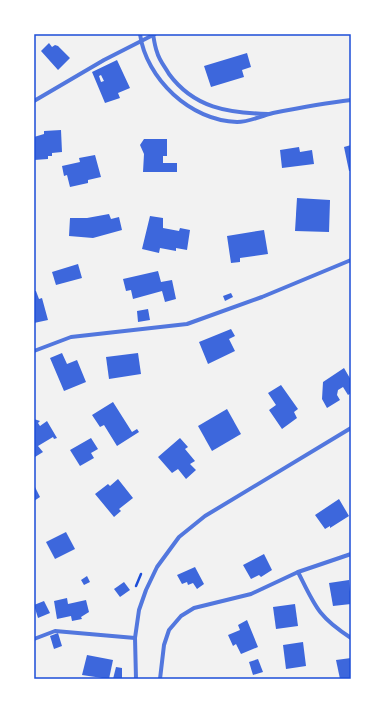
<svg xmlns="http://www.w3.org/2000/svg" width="385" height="713" font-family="'Titillium Web',sans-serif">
<rect width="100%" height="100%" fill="#f2f2f2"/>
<g fill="#3d67dc" fill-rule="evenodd">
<path d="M49,43l3,4 3,-2 3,1 12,12 -12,12 -17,-19z"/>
<path d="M247,53l4,14 -9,3 2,7 -33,10 -7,-21z"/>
<path d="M117,60l13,28 -12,5 2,5 -15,5 -13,-31zM101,75l3,6 -3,1 -2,-6z"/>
<path d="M61,130l1,22 -10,1v3h-4v3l-14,1v-23l10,-3v-3z"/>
<path d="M144,139h23v17h-4v7h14v9h-34l1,-18 -4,-9z"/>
<path d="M351,145v26h-2l-5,-24z"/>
<path d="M299,147l1,5 12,-2 2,14 -32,4 -2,-18z"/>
<path d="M95,155l6,22 -13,3v3l-18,4 -3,-12 -3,1 -2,-10 18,-4 -1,-4z"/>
<path d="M297,198l33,2 -1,32 -34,-1z"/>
<path d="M109,214l2,5 8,-2 3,13 -29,8 -24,-2 1,-18h17z"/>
<path d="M150,216l13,2v10l16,3 1,-3 10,2 -3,20 -11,-2v3l-16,-3 -1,5 -17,-4z"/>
<path d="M264,230l4,24 -28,4v4l-9,1 -4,-27z"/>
<path d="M78,264l4,14 -26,7 -4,-13z"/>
<path d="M158,271l3,11 11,-2 4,19 -11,3 -3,-11 -29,8 -2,-9 -5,1 -3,-12z"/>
<path d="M34,291h2l3,8 3,-1 6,22 -14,3z"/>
<path d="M231,293l2,4 -8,4 -2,-5z"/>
<path d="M148,309l2,11 -12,2 -1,-11z"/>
<path d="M231,329l4,7 -6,3 6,12 -27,13 -9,-22z"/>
<path d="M62,353l5,11 10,-4 9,22 -22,9 -14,-33z"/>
<path d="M138,353l3,21 -32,5 -3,-22z"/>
<path d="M344,368l7,12v13l-3,2 -5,-8 -5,3 -1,5 3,5 -13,8 -5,-9 1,-17z"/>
<path d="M281,385l17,24 -4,3 3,6 -15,11 -13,-19 7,-5 -8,-12z"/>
<path d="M113,402l19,30 5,-3 2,3 -22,14 -13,-21 -4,2 -8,-12z"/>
<path d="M227,409l14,25 -29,17 -14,-25z"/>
<path d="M34,419l6,2 -2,2 2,3 7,-5 10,17 -3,1 -1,-2 -15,9 5,6 -8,5z"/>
<path d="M91,438l7,11 -7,4 3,5 -14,8 -10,-16z"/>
<path d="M180,438l8,9 -3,2 10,12 -5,3 6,6 -10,9 -8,-10 -6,4 -14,-16z"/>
<path d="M118,479l15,19 -14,11 2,2 -7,6 -19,-23 13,-10 2,2z"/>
<path d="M34,485l6,12 -6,4z"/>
<path d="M339,499l10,17 -19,12v-2l-5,3 -10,-14z"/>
<path d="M66,532l9,17 -20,10 -9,-17z"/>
<path d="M264,554l8,16 -11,7 -2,-2 -8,4 -8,-14z"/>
<path d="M195,567l9,17 -7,5 -4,-6 -5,2 -1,-3 -5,2 -5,-9z"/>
<path d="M87,576l3,6 -6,3 -3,-5z"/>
<path d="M349,580l2,24 -18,2 -4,-23z"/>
<path d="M124,582l6,8 -10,7 -6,-8z"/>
<path d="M67,598l1,6 18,-4 3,12 -8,5 1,2 -10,2 -1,-5 -14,3 -3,-18z"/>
<path d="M44,601l6,12 -12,5 -4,-13z"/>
<path d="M295,604l3,22 -22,3 -3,-22z"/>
<path d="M247,620l11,27 -17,7 -5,-10 -3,2 -5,-11 12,-5 -2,-5z"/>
<path d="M58,633l4,13 -8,3 -4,-13z"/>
<path d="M303,642l3,24 -20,3 -3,-24z"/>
<path d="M87,655l26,5 -4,19 -27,-4z"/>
<path d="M351,658v21h-11l-4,-19z"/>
<path d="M258,659l5,13 -10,3 -4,-13z"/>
<path d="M116,667l6,1v11h-9z"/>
</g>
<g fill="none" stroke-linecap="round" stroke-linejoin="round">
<path stroke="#1d4ed8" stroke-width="2.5" d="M136,586l5,-12"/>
<g stroke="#5277de" stroke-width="4">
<path d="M140,34c6,45 51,87 97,88 13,0 23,-6 36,-9 25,-5 52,-10 78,-13"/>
<path d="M153,34c1,6 2,13 4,18 2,8 8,15 12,22 25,34 59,39 99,40"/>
<path d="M34,101l70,-41 51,-26"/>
<path d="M34,351l37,-14 116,-13 75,-27 89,-37"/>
<path d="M298,572c17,34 20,45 53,66"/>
<path d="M34,639l21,-8 80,7"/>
<path d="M136,679l-1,-41 4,-28 7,-20 11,-23 22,-30 26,-21 146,-88"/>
<path d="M160,679l4,-34 5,-15 12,-14 13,-8 57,-14 47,-22 53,-18"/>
</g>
</g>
<rect width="385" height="713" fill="none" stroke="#ffffff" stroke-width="70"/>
<rect x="35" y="35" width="315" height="643" fill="none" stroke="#1d4ed8" stroke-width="1.5"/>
</svg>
